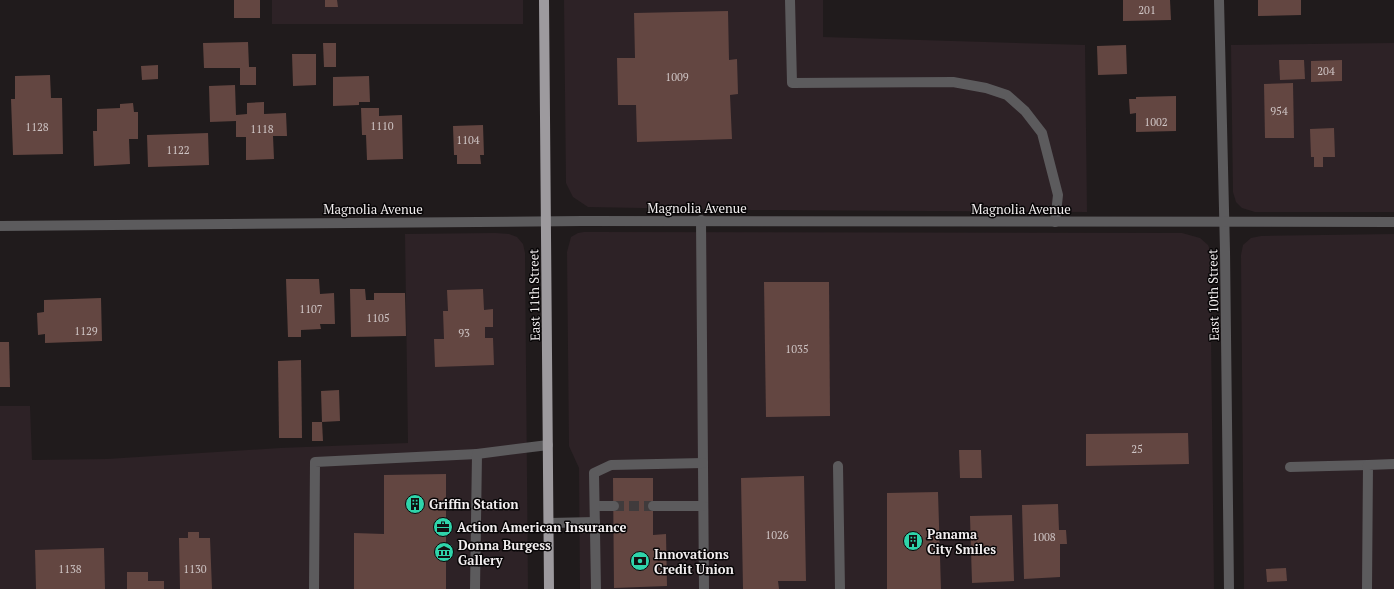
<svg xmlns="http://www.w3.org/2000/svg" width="1394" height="589" font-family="'PT Serif',serif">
<rect width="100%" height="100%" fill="#201b1c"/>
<g fill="#2d2226">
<rect x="272" y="0" width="251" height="24"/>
<path d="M564,0h259v37l262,8 2,167 -336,-2 -163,-3 -15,-10 -7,-14z"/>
<path d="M1394,43v169h-139l-13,-4 -6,-6 -3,-10 -2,-147z"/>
<path d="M584,232l598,1 18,5 8,7 2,5 4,339h-634l-1,-121 -10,-22 -2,-194 4,-15 7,-4z"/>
<path d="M495,233l14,1 8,3 6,7 2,9 3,336h-528v-183h30l2,54 75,-1 173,-11 128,-5 -3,-209z"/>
<path d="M1394,234v355h-150l-3,-334 2,-10 8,-7 10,-2z"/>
</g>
<g fill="#634641">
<rect x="234" y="0" width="26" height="18"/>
<path d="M325,0h12l1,7h-13z"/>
<path d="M1123,0h47l1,20 -48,1z"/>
<path d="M1258,0h43v15l-43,1z"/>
<path d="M728,11l1,49 8,-1 1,35 -8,1 2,44 -95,3 -1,-37h-18l-1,-47h18l-1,-45z"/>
<path d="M248,42l1,25h7v18h-16v-17h-36l-1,-25z"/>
<path d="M323,43h13v24h-12z"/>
<path d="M1126,45l1,29 -29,1 -1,-29z"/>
<path d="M292,54h24v31l-23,1z"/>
<path d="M1279,60h25l1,19 -25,1z"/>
<path d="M1342,60v21l-31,1v-21z"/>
<path d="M158,65v14l-16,1 -1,-14z"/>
<path d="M50,75l1,23h11l1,56 -50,1 -2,-56h4v-23z"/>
<path d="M369,76l1,26h-11v3l-26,1v-29z"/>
<path d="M1293,83l1,55h-29l-1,-54z"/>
<path d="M235,85l1,30 11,-1v-11l17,-1v12l22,-1 1,23h-14l1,23 -28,1v-23h-10v-16l-26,1 -1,-36z"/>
<path d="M1176,96v35l-40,1v-19l-6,1 -1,-15h7v-2z"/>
<path d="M133,103l1,9h4v27h-9l1,25 -36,2 -1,-35h4v-22l23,-1v-4z"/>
<path d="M361,108h18v8l23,-1 1,44 -36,1 -1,-25h-4z"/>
<path d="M483,125l1,30h-4l1,9h-24v-9h-3l-1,-29z"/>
<path d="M1334,128l1,29h-12v10h-9v-10h-3l-1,-28z"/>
<path d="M208,133l1,32 -61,2 -1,-32z"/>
<path d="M286,279h33l1,15 14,-1 1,31h-15l1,5 -20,1v7h-13z"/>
<path d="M764,282h65l1,134 -64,1z"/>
<path d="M350,289h15l1,11h8v-7h31l1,43 -55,1z"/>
<path d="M483,289l1,21 9,-1v18h-8v11h8l1,27 -59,2 -1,-28h10l-1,-28h5l-1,-21z"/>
<path d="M101,298l1,43 -57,2v-9l-7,1 -1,-22 7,-1v-12z"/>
<path d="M0,342h9l1,45h-10z"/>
<path d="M301,360l1,78h-23l-1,-77z"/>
<path d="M339,390l1,31 -18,1 -1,-31z"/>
<path d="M312,422h10l1,19h-11z"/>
<path d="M1188,433l1,31 -103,2v-32z"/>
<path d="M959,450h22l1,28h-22z"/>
<path d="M446,474v115h-92v-56l30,1v-59z"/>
<path d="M804,476l2,105h-28l1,8h-36l-2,-111z"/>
<path d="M613,478h40v57l13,-1 1,52 -53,2z"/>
<path d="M938,492l3,97h-54v-96z"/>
<path d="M1058,504l1,26h7l1,14h-7v33l-36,2 -2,-74z"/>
<path d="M1012,515l2,66 -42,2 -2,-67z"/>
<path d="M188,532h11v6h11l2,51h-32l-1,-51h9z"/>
<path d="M104,548l1,41h-69l-1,-39z"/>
<path d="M1286,568l1,13 -20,1 -1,-13z"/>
<path d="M127,572h21v9h16v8h-37z"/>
</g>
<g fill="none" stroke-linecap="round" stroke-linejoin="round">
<path stroke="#403b3c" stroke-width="10" stroke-dasharray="10 5" stroke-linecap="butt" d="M614,506h39"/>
<g stroke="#5c5b5d" stroke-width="10">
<path d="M790,0l2,83 161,-1 33,6 21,7 18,16 17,22 16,62 -3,27"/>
<path d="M1219,0l6,251 4,338"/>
<path d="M701,220l3,369"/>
<path d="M0,226l583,-5 811,1"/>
<path d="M838,466l2,123"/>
<path d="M1290,467l78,-2"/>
<path d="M595,506h19"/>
<path d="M653,506h50"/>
<path d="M549,523l46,-1"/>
<path d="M314,589l1,-127 162,-8"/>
<path d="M475,589l2,-135 71,-9"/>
<path d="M596,589l-2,-116 17,-8 92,-2"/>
<path d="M1367,589l1,-124 26,-1"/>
</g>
<path stroke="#9d9a9e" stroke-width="10" d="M544,0l5,589"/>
</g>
<defs>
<symbol id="building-disc" viewBox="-11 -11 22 22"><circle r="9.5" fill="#2fd4aa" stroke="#080607"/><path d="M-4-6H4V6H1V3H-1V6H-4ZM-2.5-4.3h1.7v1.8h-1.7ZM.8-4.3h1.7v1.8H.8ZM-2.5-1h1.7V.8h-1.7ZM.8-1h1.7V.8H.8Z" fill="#111"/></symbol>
<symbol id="office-disc" viewBox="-11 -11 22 22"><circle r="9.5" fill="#2fd4aa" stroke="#080607"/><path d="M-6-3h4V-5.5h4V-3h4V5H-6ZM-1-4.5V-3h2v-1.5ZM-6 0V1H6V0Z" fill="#111"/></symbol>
<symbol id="museum-disc" viewBox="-11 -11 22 22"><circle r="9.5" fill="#2fd4aa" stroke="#080607"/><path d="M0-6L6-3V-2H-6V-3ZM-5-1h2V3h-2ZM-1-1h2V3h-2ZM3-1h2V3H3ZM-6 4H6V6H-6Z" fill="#111"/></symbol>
<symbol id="bank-disc" viewBox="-11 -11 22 22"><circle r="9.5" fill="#2fd4aa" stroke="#080607"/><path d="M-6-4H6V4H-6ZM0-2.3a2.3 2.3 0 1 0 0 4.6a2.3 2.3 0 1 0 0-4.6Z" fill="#111"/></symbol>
</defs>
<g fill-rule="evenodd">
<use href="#building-disc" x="404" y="493" width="22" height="22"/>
<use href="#office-disc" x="432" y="516" width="22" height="22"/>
<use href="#building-disc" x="902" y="530" width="22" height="22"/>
<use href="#museum-disc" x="433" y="541" width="22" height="22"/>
<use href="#bank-disc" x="629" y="550" width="22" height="22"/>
</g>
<g text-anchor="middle" stroke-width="3" stroke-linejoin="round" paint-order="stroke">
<g font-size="11" fill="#cec4c4">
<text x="1147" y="14">201</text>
<text x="1326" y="75">204</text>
<text x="677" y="81">1009</text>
<text x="1279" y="115">954</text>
<text x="1156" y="126">1002</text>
<text x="382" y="130">1110</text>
<text x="37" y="131">1128</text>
<text x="262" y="133">1118</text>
<text x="468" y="144">1104</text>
<text x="178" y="154">1122</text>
<text x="311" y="313">1107</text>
<text x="378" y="322">1105</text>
<text x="86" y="335">1129</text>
<text x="464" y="337">93</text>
<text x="797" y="353">1035</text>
<text x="1137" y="453">25</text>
<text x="777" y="539">1026</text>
<text x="1044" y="541">1008</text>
<text x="70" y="573">1138</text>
<text x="195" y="573">1130</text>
</g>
<g font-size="13" fill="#f2eeef" stroke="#080607">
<text x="697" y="213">Magnolia Avenue</text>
<text x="373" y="214">Magnolia Avenue</text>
<text x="1021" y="214">Magnolia Avenue</text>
<text transform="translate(534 295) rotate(-91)" y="5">East 11th Street</text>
<text transform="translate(1213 295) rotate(-91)" y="5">East 10th Street</text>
</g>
<g font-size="13" font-weight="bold" fill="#f2eeef" stroke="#080607" text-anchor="start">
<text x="429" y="509">Griffin Station</text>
<text x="457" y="532">Action American Insurance</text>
<text x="927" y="539">Panama<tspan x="927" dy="15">City Smiles</tspan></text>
<text x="458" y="550">Donna Burgess<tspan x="458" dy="15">Gallery</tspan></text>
<text x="654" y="559">Innovations<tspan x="654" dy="15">Credit Union</tspan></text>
</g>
</g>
</svg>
